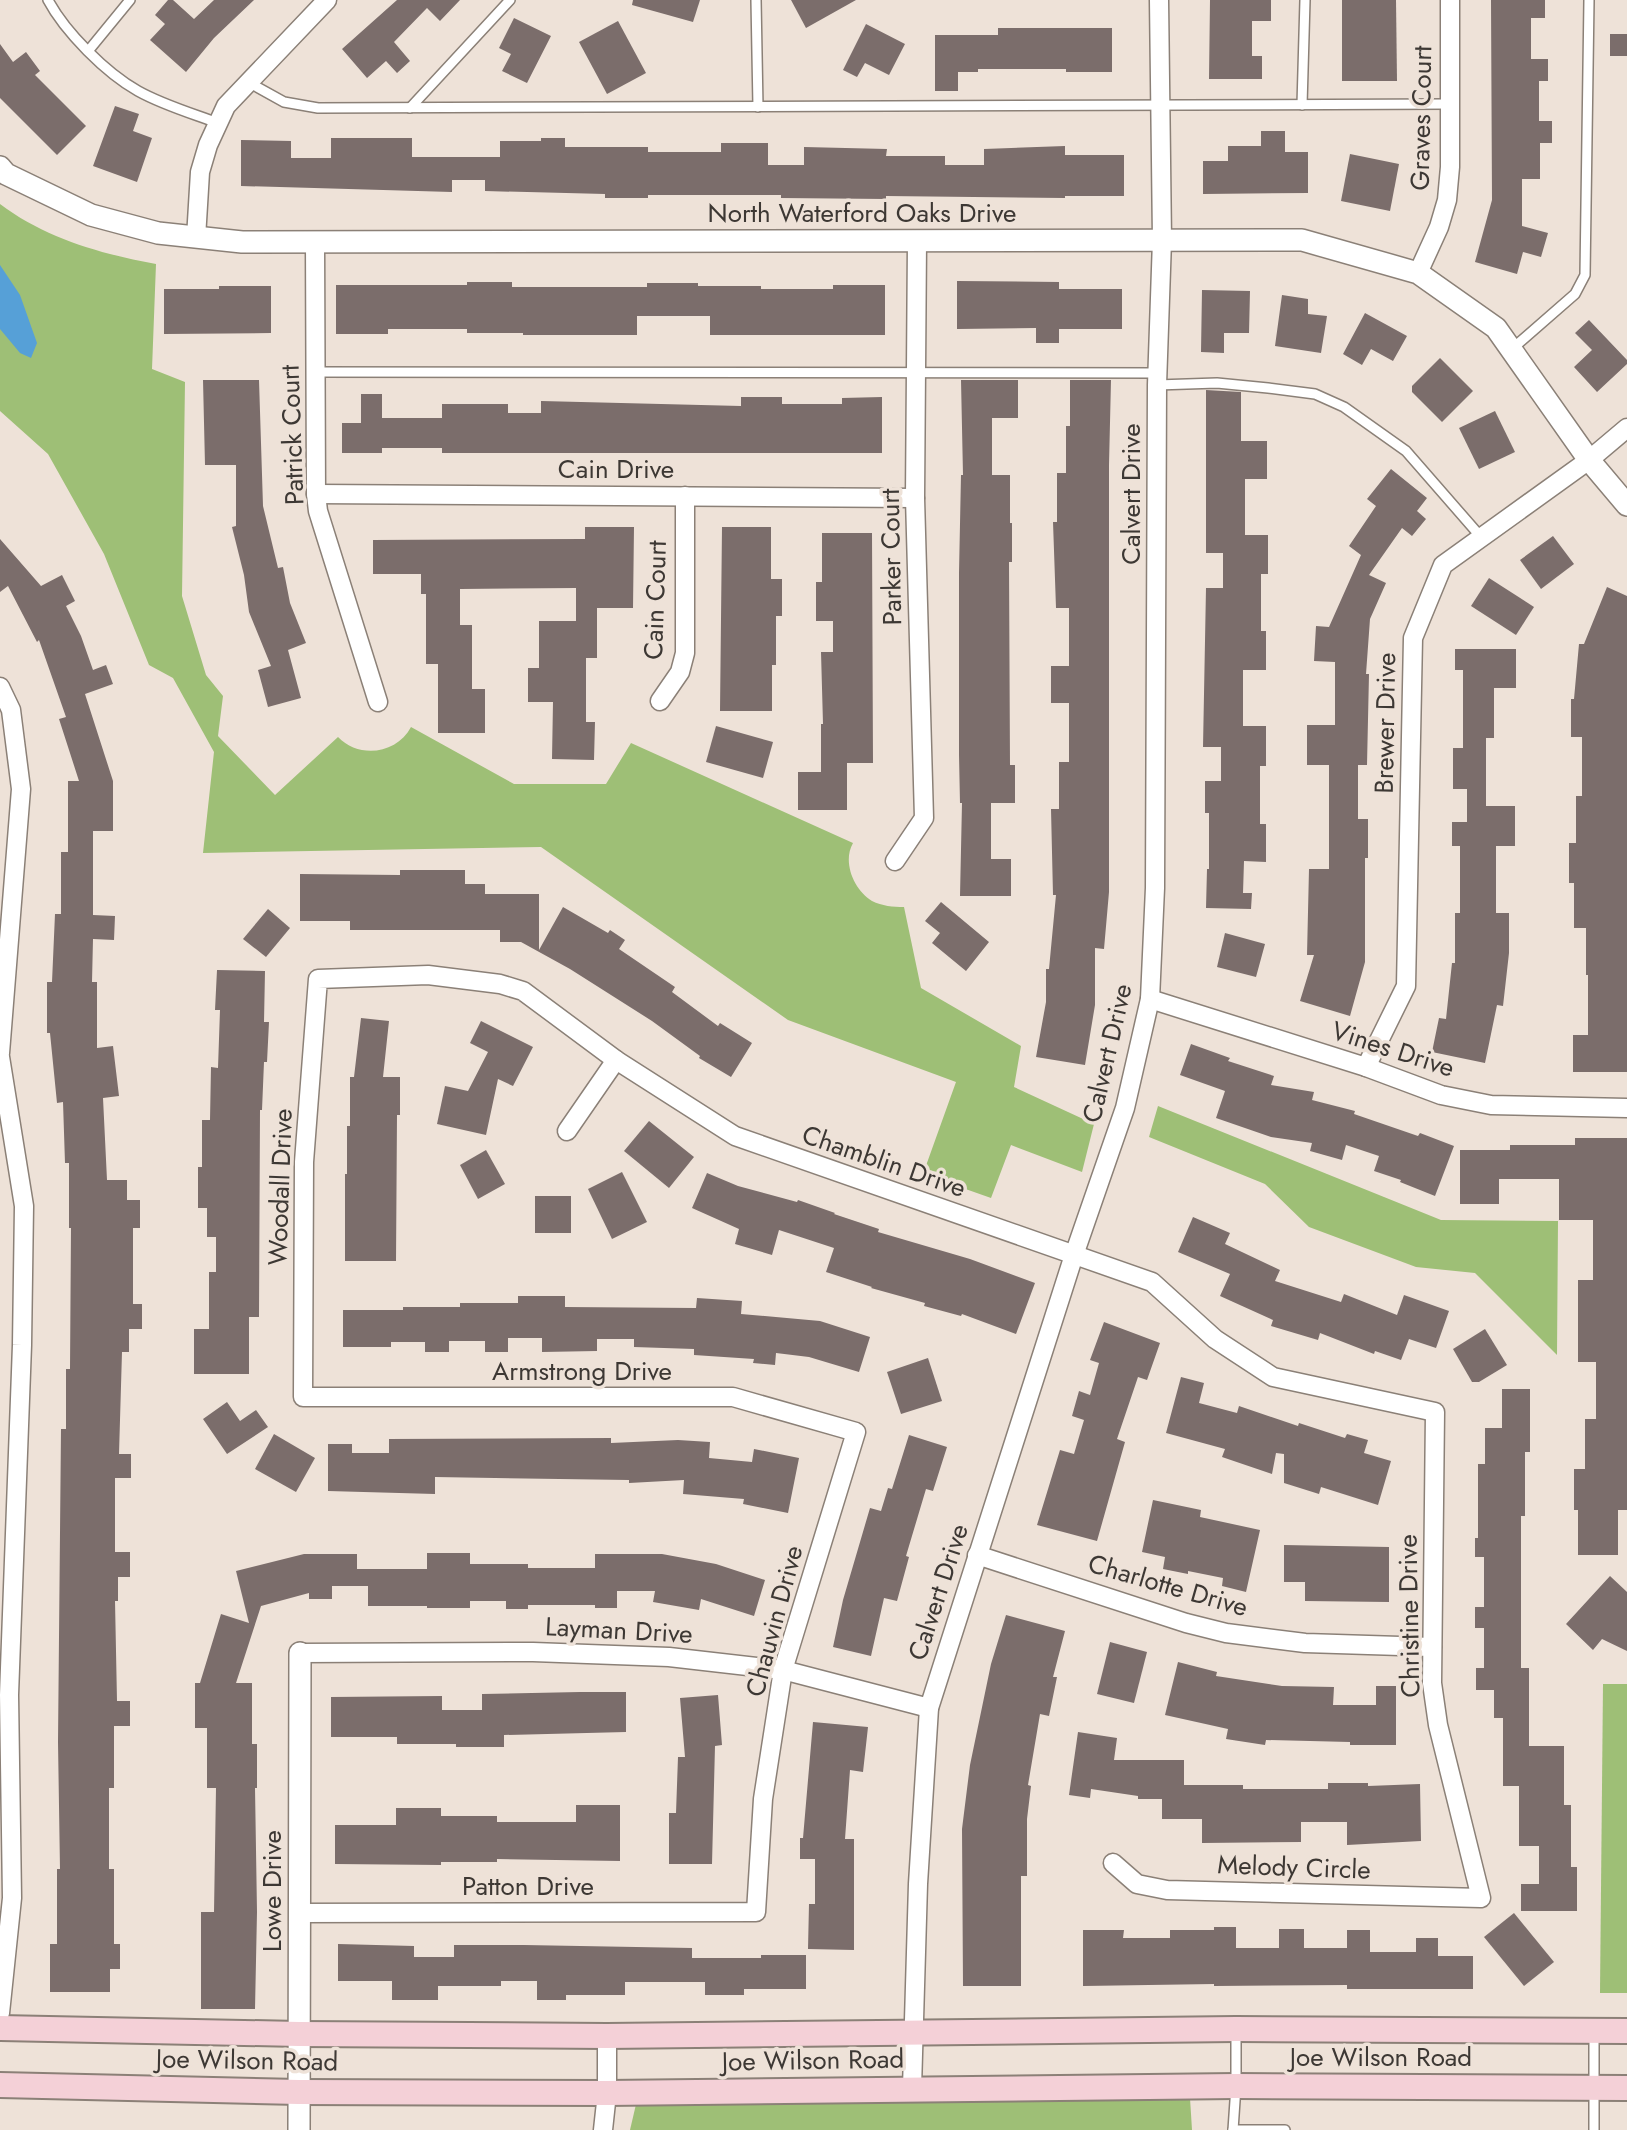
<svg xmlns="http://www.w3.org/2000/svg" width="1627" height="2130" font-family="Jost,sans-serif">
<rect width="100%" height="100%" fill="#eee2d8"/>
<g fill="#9ebf76">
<path d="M0,204c45,34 101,50 156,60l-4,105 33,13 -3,214 24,79 17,21 -5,40 57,59 63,-58c21,22 59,17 73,-10l103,57h92l25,-41 222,100c-11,19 1,47 19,58 10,5 21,6 32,6l17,81 100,58 -7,41 80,37 -12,48 -71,-27 -20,53 -68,-24 33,-92 -168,-62 -247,-173 -338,6 11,-101 -41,-74 -24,-13 -45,-111 -56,-100 -48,-43z"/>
<path d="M1158,1106l283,114 117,1 -1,134 -82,-82 -59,-6 -107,-40 -44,-43 -116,-47z"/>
<path d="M1603,1684h24v309h-27z"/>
<path d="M1190,2098l2,32h-562l7,-30z"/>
</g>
<path fill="#56a0d7" d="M0,265l20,30 17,48 -6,15 -11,-5 -20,-24z"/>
<g fill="#7b6d6b">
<path d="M168,0h5l21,19 20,-19h40l-40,38 -28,34 -36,-32 15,-16 -10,-9z"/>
<path d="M397,0h63l-20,21 -13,-13 -33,34 16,19 -13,12 -11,-12 -19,17 -25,-29z"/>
<path d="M633,0h67l-7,22 -61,-17z"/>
<path d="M791,0h65l-50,28z"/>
<path d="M1210,0h61v21h-19v35h10v23h-53z"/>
<path d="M1342,0h54l1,81h-55z"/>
<path d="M1491,0h54v18h-14v41h17v22h-9v40h13v22h-12v36h-18v47l26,7 -7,24 -18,-5 -6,22 -42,-12 17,-62z"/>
<path d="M514,18l37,18 -24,47 -25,-12 9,-17 -12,-6z"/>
<path d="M618,21l28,52 -39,21 -28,-52z"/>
<path d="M866,24l39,20 -16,31 -24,-12 -8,14 -14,-7z"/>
<path d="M998,28h114v44h-46v-3h-88v3h-20v19h-23v-56h63z"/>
<rect x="1610" y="34" width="17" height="22"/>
<path d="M0,44l13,18 13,-10 14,19 -5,4 51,51 -29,29 -57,-57z"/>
<path d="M115,106l24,8 -6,17 19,7 -15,44 -44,-16z"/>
<path d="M1261,131h24v21h23v41l-105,1v-33h25v-15h33z"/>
<path d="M331,138h81v19h88v-16h41v-3h24v9h83v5h73v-9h47v22h36v-18l83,2 -1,7h59v9h39v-16l81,-3v9h59v41h-59v2l-179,-2v3l-105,-1v-3h-133v3h-43v-4l-120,-3v-11h-33v12l-211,-6v-46l50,1v17h40z"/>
<path d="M1350,154l49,10 -9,47 -49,-10z"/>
<path d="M957,281l102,1v7h63v40h-63v14h-23v-15l-79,1z"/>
<path d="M467,282h45v5h135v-4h51v3h63v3h72v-4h52v50h-175v-19h-73v19h-114v-2h-56v-4h-79v5h-52v-49h131z"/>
<path d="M219,286h52v47l-107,1v-45h55z"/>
<path d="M1202,290l48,1 -1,42h-25v20l-23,-1z"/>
<path d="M1282,295l26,4v15l19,2 -6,37 -46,-7z"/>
<path d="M1365,313l42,23 -14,25 -22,-12 -9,16 -19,-11z"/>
<path d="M1589,320l38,40v4l-30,28 -23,-25 18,-17 -17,-17z"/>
<path d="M1440,358l33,33 -31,31 -30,-30v-6z"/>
<path d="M203,380h56l4,126 15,62 5,-1 7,36 16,40 -18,7 13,48 -33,9 -10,-37 13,-4 -22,-54 -5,-37 -12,-48 4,-1v-61h-31z"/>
<path d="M961,380h57v38h-26v57h18v48h2v39h-3l1,203h5v38h-24v56h20v37h-51l2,-93h-2l-1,-48v-182l2,-98h2z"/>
<path d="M1070,380h41l-2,85v427l-5,57 -9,-1v57l-10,60 -49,-8 10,-55v-33h3l7,-74h-3l-2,-86h8v-47h10v-59h-18v-37h18v-58h-13l-3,-86h4v-49h9v-47h4z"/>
<path d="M1206,390l35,2v49h26v38h-22v56h23v39h-7v57h5v39h-23v56h23v40h-6v58h6v38l-22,-1 -1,32h9l-1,16 -45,-1 1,-39h2v-56h-4v-32h16v-34h-18l3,-159h17v-35h-17z"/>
<path d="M361,394h21v24h60v-14h66v9h33v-12l200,5v-9h41v7h60v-6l40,-1v56h-440v-5h-60v5h-40v-30h19z"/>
<path d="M1495,411l20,41 -36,17 -20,-41z"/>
<path d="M1391,469l36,29 -10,13 9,8 -14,17 -10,-8 -33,47 17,8 -16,36 -4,55h3l-2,91h-9v54h10v39h-3v104l-15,54 -50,-15 14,-46h-7l2,-86h20v-104h-22v-40h28v-63l-21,-1 2,-35 13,1 32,-72 -12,-9 27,-40 -9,-7z"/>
<path d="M585,527h49l-1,81h-36v50h-11v64h9l-1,38 -42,-1 1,-57h-25v-34h11v-47h37v-33l-116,1v36h12v64h13v44h-47v-69h-12v-70h-5v-20h-48v-34l212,-1z"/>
<path d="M722,527h49v52h11v37h-6v49h-4v46h-52z"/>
<path d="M822,533h50l1,230h-26v47h-49v-38h23v-48h2l-2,-72h12v-31h-17v-39h6z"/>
<path d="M1553,536l21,28 -33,25 -21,-29z"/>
<path d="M0,539l41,47 21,-11 13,26 -9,5 15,30 12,34 13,-5 7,19 -28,10 28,87v50h-20v84l22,1 -1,24 -21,-1 -1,43h5v66l16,-2 6,50 -16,2 4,82h20v20h13v28h-7v76h9v25h-13v23h-7l-3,102h12v24h-16v74h15v25h-12v24h-3l2,100h13v25h-16v62h-5v81h5v75h6v25h-10v23h-60v-48h7v-75h3l-2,-127 3,-313h5v-60h4l1,-141h-2v-65h-4l-2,-61 -6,1 -7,-70h-3v-51h5l3,-68h6v-62h7v-71h11l-20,-62 7,-2 -27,-77 -2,2 -29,-56 -8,6z"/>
<path d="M1489,578l45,29 -18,28 -45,-29z"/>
<path d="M1607,587l20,9v476h-54v-37h15v-60h-2v-47h-12v-45h-5v-40h7v-47h6v-59h-11v-38h3l5,-55h5z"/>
<path d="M1455,649h61v39h-22v50h-8v68h29v40h-19v67h13v40l-6,53 -6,-1 -12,58 -53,-11 7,-34 7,1 6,-56h3v-50h5v-67h-8v-24h15v-33h-14v-41h10v-78h-8z"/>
<path d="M716,726l57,16 -10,36 -57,-16z"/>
<path d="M400,870h65v14h20v10h54v56l24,-43 45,26 2,-3 15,10 -6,9 56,38 -3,5 46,34 2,-3 32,20 -21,34 -32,-19 1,-2 -48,-35 -82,-52 -49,-27h-21v-12h-150v-9h-50v-47l100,1z"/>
<path d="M941,902l48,40 -23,29 -34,-28 8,-10 -15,-12z"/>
<path d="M268,909l22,19 -24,29 -23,-18z"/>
<path d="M1225,933l40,11 -9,33 -39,-10z"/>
<path d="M217,970l48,1 -1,51h5l-2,40h-3l-2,48h-2l-1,207h-10v57h-55v-45h15v-57h7v-35h-9v-29h-9v-41h4v-47h8l1,-53 7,1 2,-58h-5z"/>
<path d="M361,1018l28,3 -6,56h17v38h-3l-1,146h-51v-87h2v-48h3v-49h4z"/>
<path d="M481,1021l52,26 -20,39 -15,-7 -12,56 -49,-11 8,-38 23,5 20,-39 -18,-9z"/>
<path d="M1191,1044l39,14 -2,3 46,15 -3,9 43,7 -2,8 43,11 -1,3 64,22 2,-3 34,13 -19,50 -35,-14 1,-2 -27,-9 5,-15 -33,-11 -4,15 -32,-9 2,-8 -41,-6 -55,-19 9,-27 -45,-16z"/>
<path d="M649,1121l45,36 -25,31 -45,-37z"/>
<path d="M1575,1138h52v372h-9v45h-40v-45h-4v-41h11v-50h11v-57h-18v-82h15v-60h-34v-41h-60v25h-39v-54h50v-5h65z"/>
<path d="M486,1150l19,34 -27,15 -18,-34z"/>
<path d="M622,1172l25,50 -35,17 -24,-50z"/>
<path d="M707,1173l31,13 59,16 1,-2 37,13 -1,1 45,15 -1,3 92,27 65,24 -19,51 -54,-20 -1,2 -37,-10 1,-3 -54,-15 1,-1 -46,-15 8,-24 -55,-18 -7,25 -37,-11 4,-15 -47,-21z"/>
<rect x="535" y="1196" width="36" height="37"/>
<path d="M1193,1217l37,16 -5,11 55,26 -5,11 66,21 3,-8 53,21 7,-20 45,16 -13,37 -27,-9 -8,21 -26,-9 -1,3 -54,-21 -2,7 -47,-14 2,-6 -53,-24 10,-22 -52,-22z"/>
<path d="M518,1296h47v11l131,1 1,-10 45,3 -1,13 79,7 50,16 -11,35 -50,-15 -33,-4 -1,12 -22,-2 1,-4 -60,-4v-6l-60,-2v-8h-37v12l-55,1v-14h-34v14h-23v-11h-36v11h-24v-10h-34v5h-48v-37h60v-3h57v-4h58z"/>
<path d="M1104,1322l56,21 -13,37 -9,-3 -21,62 8,3 -28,99 -60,-16 23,-75 14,4 10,-34 -12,-4 7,-25 11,4 9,-32 -9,-3z"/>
<path d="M1485,1329l22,36 -28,17h-7l-19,-33z"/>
<path d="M928,1358l14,43 -41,13 -14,-42z"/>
<path d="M1181,1377l23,6 -5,20 38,10 2,-7 59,20 1,-3 46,15 2,-4 21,6 -4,13 27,8 -13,44 -57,-18 -2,7 -35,-11v-29l-8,-1 -4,21 -50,-17 3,-8 -59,-16z"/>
<path d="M1502,1389h28v63h-5v64h-4v152h8v78h35v59h7v62h6v44h-56v-27h18v-38h-20v-60h-16v-68h-9v-28h-18v-22h8v-40h-9v-21h9v-50h-9v-19h3v-74h7v-36h17z"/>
<path d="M227,1402l13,19 16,-11 12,17 -41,27 -24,-35z"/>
<path d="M274,1434l41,24 -19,34 -41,-23z"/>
<path d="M909,1435l38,12 -14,44 -7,-2 -20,67 3,1 -12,44 -13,-3 -13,58 -38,-9 10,-47 27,-92 11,3 7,-23 4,1z"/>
<path d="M611,1438v5l67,-3 32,2 -1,16 43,4 2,-13 45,9 -11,55 -45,-9 1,-5 -61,-5 1,-14 -55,3v-3l-194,-3v17l-107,-3v-47h24v9h37v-14z"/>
<path d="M1153,1500l48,10 -1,7 60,13 -14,62 -24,-6 1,-8 -35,-7v3l-25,-5 2,-12 -23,-5z"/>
<path d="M1284,1545l105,2v55l-84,-1v-19h-21z"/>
<path d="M427,1553h43v11h58v4h67v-14h67l54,10 49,16 -11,36 -53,-17 -2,11 -46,-8 2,-11h-38v17h-22v-3h-67v4h-22v-8h-36v7h-43v-2h-59v-20h-36v13h-23v-6l-48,13 -25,77h16v61h5v44h-2l2,124 -2,97h-54v-97h13l2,-124h-9v-60h-12v-45h5l21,-69 28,9 -13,-52 68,-17h53v15h70z"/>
<path d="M1610,1576l17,16v59l-25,-12 -9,11 -27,-26z"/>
<path d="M1006,1615l59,16 -12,46h4l-8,39 -9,-2 -12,71 3,1 -4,33v57h-6v110h-58l-1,-157 8,-64 21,-101z"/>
<path d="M1110,1642l37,10 -13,51 -37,-9z"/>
<path d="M1178,1662l39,10 -1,4 66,10 52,1 -1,18h43v-19h20v59h-46v-3l-84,-2 -1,5 -39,-6 2,-10 -63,-14z"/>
<path d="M580,1692h46v40l-122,3v12h-48v-3h-59v-7h-66v-40l111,-1v14h40v-16z"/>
<path d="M718,1695l4,50 -7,1 -3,118h-43v-51h7l2,-56h7l-5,-59z"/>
<path d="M813,1722l55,5 -5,45 -13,-2 -5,69h9v111l-46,-1 1,-45h6v-45h-15v-21h3z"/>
<path d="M1078,1732l39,6 -3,22h70v25h59v4h85v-6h40v3l52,-2 1,57 -74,4v-23h-46v20l-99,1v-24h-40v-20h-24v-3l-47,-7 -1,9 -21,-3z"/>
<path d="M576,1805h44v56l-123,-2v3h-56v3l-106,-1v-39h61v-17h45v8h56v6h79z"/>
<path d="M1514,1913l40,49 -30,24 -40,-49z"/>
<path d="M1214,1927h22v21h43v-19h25v19h43v-18h23v22h46v-14h22v18h35v33h-126v-4l-133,1v-2l-131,2v-56h41l-1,8h47v-8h44z"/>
<path d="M338,1944l76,2v11h40v-12h70l168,3v10h69v-3h45v34h-62v6h-39v-13h-80v13h-59v5h-29v-19h-36v5h-63v14h-46v-19h-54z"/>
</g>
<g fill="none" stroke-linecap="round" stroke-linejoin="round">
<defs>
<g id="service">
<path d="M48,0c17,32 58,73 90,91 25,14 53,22 80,32"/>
<path d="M756,0l2,107"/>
<path d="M89,50l41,-50"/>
<path d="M248,82l36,20 34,6 1131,-4"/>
<path d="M1302,105l3,-105"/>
<path d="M410,108l100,-108"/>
<path d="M1513,348l62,-54 10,-19 4,-275"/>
<path d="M315,372l844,1"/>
<path d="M1157,385l60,-2 51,5 47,6 29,13 62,44 75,86"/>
<path d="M1233,2130l3,-44v-55"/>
<path d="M1233,2130h52"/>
<path d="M1594,2130v-96"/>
</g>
<g id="minor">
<path d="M196,238l4,-66 8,-27 18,-39 101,-106"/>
<path d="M315,242l1,252 2,17 60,191"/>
<path d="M1418,273l21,-46 8,-27 3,-33v-167"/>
<path d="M316,494l599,4"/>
<path d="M0,687l11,23 10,79 -21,264"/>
<path d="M660,701l20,-29 5,-19v-157"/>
<path d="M895,861l29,-43 -9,-320 2,-257"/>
<path d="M1150,999l216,68 75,28 50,10 136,3"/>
<path d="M0,1057l24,149 -2,139 -13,350 3,203 -12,115"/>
<path d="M1366,1067l40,-81 7,-348 30,-73 146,-105 38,-32"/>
<path d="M567,1131l49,-71"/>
<path d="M977,1555l209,68 40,10 79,10 127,4"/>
<path d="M300,1653l233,-1 136,5 114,13 146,38"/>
<path d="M299,1913l457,-1 7,-113 20,-129 73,-238 -123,-35h-430l1,-235 14,-183 110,-4 72,9 23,7 93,69 119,76 417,146 63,57 58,38 162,35 -3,271 6,42 43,173 -314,-8 -30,-6 -24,-21"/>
<path d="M912,2088l6,-204 11,-176 145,-453 51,-147 25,-109 5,-111 2,-503 5,-145 -3,-240"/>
<path d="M603,2130l4,-37v-57"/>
</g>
<g id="tertiary">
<path d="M0,167l6,7 85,41 67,18 84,9 1060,-2 116,33 78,55 93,132 38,45"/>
<path d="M299,2130l1,-477"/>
</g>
<g id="secondary">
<path d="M0,2028l299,6 308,2 629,-7 391,2"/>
<path d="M0,2085l299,7 308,1 629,-7 391,2"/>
</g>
</defs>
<use href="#service" stroke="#8b8077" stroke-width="12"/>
<use href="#minor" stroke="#8b8077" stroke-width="21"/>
<use href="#tertiary" stroke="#8b8077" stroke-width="24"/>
<use href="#secondary" stroke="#8b8077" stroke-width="28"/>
<use href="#service" stroke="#fff" stroke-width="9"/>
<use href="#minor" stroke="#fff" stroke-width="18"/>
<use href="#tertiary" stroke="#fff" stroke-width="21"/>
<use href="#secondary" stroke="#f4d0d7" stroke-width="24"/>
</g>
<g text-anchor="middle" stroke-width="7" stroke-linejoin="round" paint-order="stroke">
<g font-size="26" fill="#3d3834" stroke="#eee2d8">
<text transform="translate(1421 118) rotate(-89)" y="9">Graves Court</text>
<text x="862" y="222">North Waterford Oaks Drive</text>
<text transform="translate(292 435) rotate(-92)" y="9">Patrick Court</text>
<text x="616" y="478">Cain Drive</text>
<text transform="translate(1131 494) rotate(-90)" y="9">Calvert Drive</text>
<text transform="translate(891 557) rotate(-91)" y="9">Parker Court</text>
<text transform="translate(655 600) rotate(-88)" y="9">Cain Court</text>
<text transform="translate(1385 723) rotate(-89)" y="9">Brewer Drive</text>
<text transform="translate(1393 1049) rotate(18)" y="9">Vines Drive</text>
<text transform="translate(1107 1053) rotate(-77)" y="9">Calvert Drive</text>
<text transform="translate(884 1161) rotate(19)" y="9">Chamblin Drive</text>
<text transform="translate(280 1187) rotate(-88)" y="9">Woodall Drive</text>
<text x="582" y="1380">Armstrong Drive</text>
<text transform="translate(1168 1585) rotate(16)" y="9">Charlotte Drive</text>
<text transform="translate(938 1592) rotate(-72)" y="9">Calvert Drive</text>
<text transform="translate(1409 1616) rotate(-91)" y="9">Christine Drive</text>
<text transform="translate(774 1621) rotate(-75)" y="9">Chauvin Drive</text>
<text transform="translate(619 1630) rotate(3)" y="9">Layman Drive</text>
<text transform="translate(1294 1867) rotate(2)" y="9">Melody Circle</text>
<text x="528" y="1895">Patton Drive</text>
<text transform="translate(272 1891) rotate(-90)" y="9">Lowe Drive</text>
<text x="1381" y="2066">Joe Wilson Road</text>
<text transform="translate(247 2060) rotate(1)" y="9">Joe Wilson Road</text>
<text transform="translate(813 2060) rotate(-1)" y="9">Joe Wilson Road</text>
</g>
</g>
</svg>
